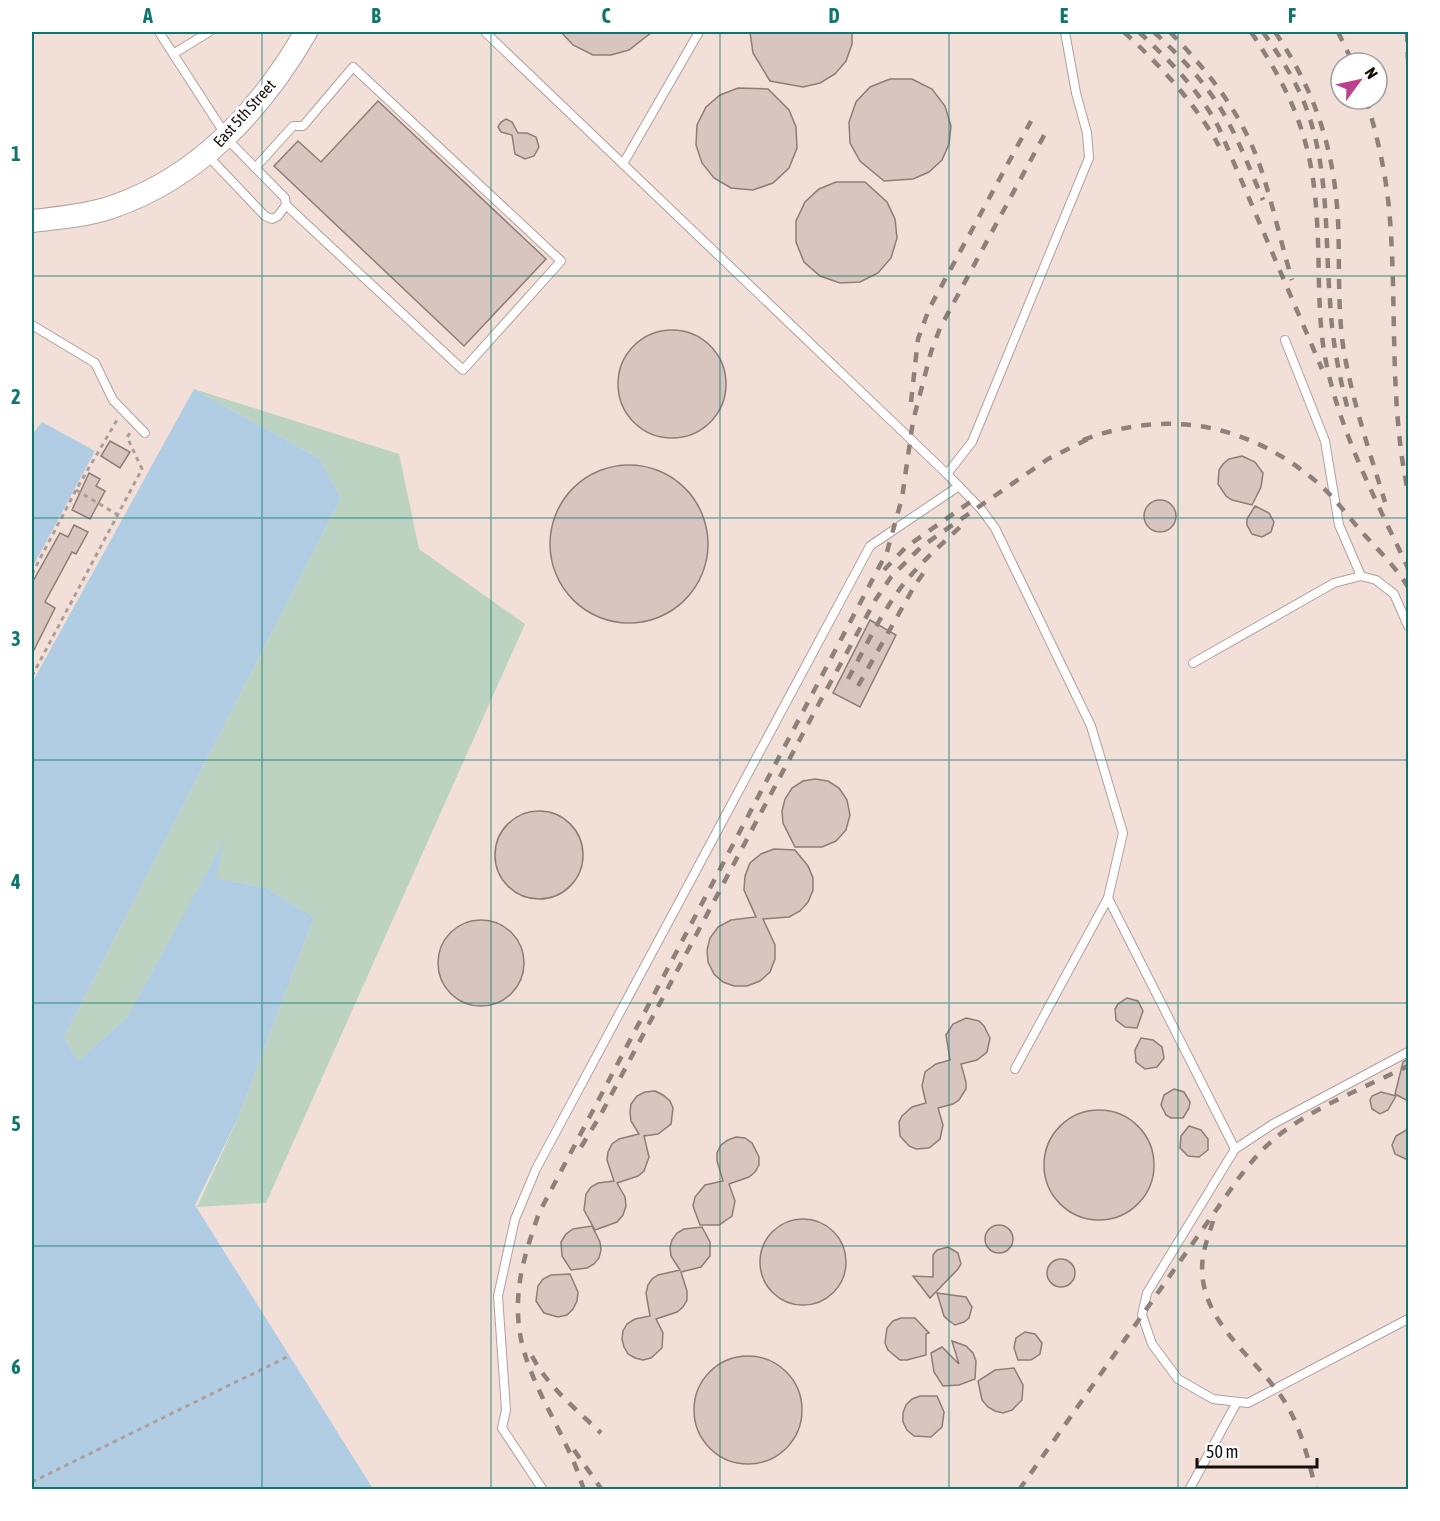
<svg xmlns="http://www.w3.org/2000/svg" width="1440" height="1521" font-family="'Asap Condensed',sans-serif">
<rect width="100%" height="100%" fill="#f2dfd8"/>
<path fill="#bbd3c0" d="M194,389l205,65 20,95 106,75 -259,579 -69,4 41,-89 76,-201 -48,-29 -51,-10 8,-34 -96,173 -49,44 -14,-24 277,-539 -22,-40z"/>
<g fill="#b0cde4">
<path d="M194,389l125,69 22,40 -277,539 14,24 49,-44 97,-176 -8,37 50,10 48,29 -76,201 -43,87 178,284h-341v-806z"/>
<path d="M42,422l53,29 -63,117v-133z"/>
</g>
<g fill="#d8c5bf" stroke="#8e7d77" stroke-width="1.5">
<path d="M561,32h91l-23,18 -18,5h-18l-20,-10z"/>
<path d="M750,32h102v12l-6,17 -11,13 -15,9 -17,4 -33,-6 -17,-28z"/>
<path d="M890,79h22l20,10 13,17 6,20 -2,18 -7,16 -13,12 -16,7 -29,2 -24,-20 -10,-18 -1,-21 7,-20 14,-15z"/>
<path d="M738,88l30,1 21,21 7,17 1,21 -8,20 -16,15 -20,7 -22,-2 -17,-10 -12,-15 -6,-18 1,-20 9,-18 14,-12z"/>
<path d="M378,101l168,158 -82,87 -190,-180 24,-25 23,21z"/>
<path d="M506,119l6,3 6,11h9l9,4 3,10 -5,9 -9,3 -10,-5 -3,-19 -11,-3 -3,-5 3,-5z"/>
<path d="M836,182h29l22,20 8,17 2,19 -6,20 -13,15 -18,9 -20,1 -20,-7 -16,-14 -8,-20v-21l9,-19 14,-13z"/>
<circle cx="672" cy="384" r="54"/>
<path d="M110,441l20,11 -10,16 -19,-12z"/>
<path d="M1242,456l13,6 8,11 -2,14 -9,18 -20,-5 -6,-4 -8,-12 1,-14 4,-6 6,-5z"/>
<circle cx="629" cy="544" r="79"/>
<path d="M89,473l11,6 -4,7 9,5 -15,28 -18,-9z"/>
<circle cx="1160" cy="516" r="16"/>
<path d="M1255,506l14,7 5,9 -3,10 -9,5 -10,-3 -5,-9v-6z"/>
<path d="M74,525l14,7 -12,22 -4,-2 -27,50 10,6 -23,46v-71l28,-50 8,4z"/>
<path d="M870,620l26,15 -36,72 -27,-14z"/>
<path d="M815,779l13,2 11,7 8,12 3,15 -4,15 -10,11 -14,6h-27l-12,-24 -1,-12 3,-12 7,-11 11,-7z"/>
<circle cx="539" cy="855" r="44"/>
<path d="M774,849l21,1 13,16 5,12v12l-5,12 -8,9 -11,6 -26,2 12,26v14l-5,13 -10,9 -13,5h-13l-11,-4 -9,-8 -6,-12 -1,-12 3,-12 8,-11 13,-7 25,-3 -12,-27 1,-14 5,-13 11,-9z"/>
<circle cx="481" cy="963" r="43"/>
<path d="M1127,998l11,3 5,10 -6,17 -12,-1 -9,-7 -1,-11 3,-5z"/>
<path d="M966,1018l13,3 5,5 6,12 -3,14 -10,8 -16,4 5,18v7l-7,11 -6,4 -15,4 5,17 -3,14 -11,9 -13,1 -7,-3 -9,-10 -1,-14 3,-6 10,-9 14,-4 -4,-17 3,-14 11,-8 14,-4 -4,-25 7,-11z"/>
<path d="M1141,1038l12,2 9,7 2,11 -7,9 -12,2 -9,-7 -1,-12z"/>
<path d="M1408,1059v42l-13,-7 8,-32z"/>
<path d="M1174,1089l10,3 6,10 -1,6 -6,10h-12l-5,-3 -5,-10 3,-10z"/>
<path d="M655,1091l8,4 7,6 3,7 -2,16 -13,10 -14,2 5,21 -5,14 -6,5 -21,7 8,14 1,9 -3,9 -6,7 -22,8 -11,-20 2,-16 5,-7 7,-4 16,-2 -7,-21 1,-8 4,-8 7,-5 20,-5 -8,-13 -1,-9 1,-8 6,-8 8,-4z"/>
<path d="M1381,1092l15,4 -8,14 -8,4 -8,-5 -2,-9 2,-4z"/>
<circle cx="1099" cy="1165" r="55"/>
<path d="M1189,1126l12,4 7,9v11l-9,7 -11,-1 -8,-8 1,-12z"/>
<path d="M1408,1129v31l-13,-6 -3,-9 4,-9z"/>
<path d="M736,1137l9,1 7,5 7,14v8l-4,7 -6,5 -20,7 6,17 -3,15 -13,9h-19l-7,-19 2,-9 10,-12 18,-4 -6,-20v-8l4,-8 7,-5z"/>
<circle cx="803" cy="1262" r="43"/>
<circle cx="999" cy="1239" r="14"/>
<path d="M592,1226l8,16 1,8 -2,8 -5,6 -7,4 -16,2 -9,-14 -1,-14 5,-8 7,-5z"/>
<path d="M702,1227l8,15v14l-9,11 -20,5 6,19v9l-4,7 -6,5 -21,7 7,14 -1,15 -11,10 -8,2 -8,-2 -7,-4 -4,-7 -2,-8 1,-8 4,-7 8,-5 15,-3 -4,-23 2,-8 4,-6 6,-4 22,-5 -9,-14 -1,-9 2,-7 5,-7 7,-4z"/>
<path d="M948,1247l10,6 3,11 -3,5 -28,29 -17,-22 20,1v-22l4,-5z"/>
<circle cx="1061" cy="1273" r="14"/>
<path d="M570,1274l8,18 -1,9 -4,8 -6,6 -9,2 -14,-4 -8,-12 2,-15 5,-7 8,-4z"/>
<path d="M937,1293l29,4 6,10 -3,11 -5,4 -9,3 -7,-5 -4,-4z"/>
<path d="M901,1318h14l14,15 -3,1v21l-19,5h-7l-12,-10 -3,-7 2,-15 6,-7z"/>
<path d="M1025,1332l10,2 7,9 -2,11 -9,6h-13l-4,-12 2,-10z"/>
<path d="M952,1341l14,5 7,7 3,8 -1,18 -16,6 -16,1 -9,-14 -3,-19 11,-6 17,17z"/>
<circle cx="748" cy="1410" r="54"/>
<path d="M1014,1368l9,17 -1,15 -10,10 -9,3 -8,-2 -7,-4 -6,-7 -4,-19 17,-11z"/>
<path d="M920,1396h17l7,16 -2,15 -11,10 -17,-1 -7,-6 -4,-8v-9l3,-8 6,-6z"/>
</g>
<g fill="none" stroke-linecap="round" stroke-linejoin="round">
<defs>
<g id="lane">
<path d="M159,32l66,102"/>
<path d="M485,32l462,442 34,35 14,19 96,198 32,107 -15,65 127,251"/>
<path d="M173,54l36,-22"/>
<path d="M207,155l58,61 7,3 6,-3 8,-11 -1,-7 -59,-60"/>
<path d="M623,164l76,-132"/>
<path d="M255,168l38,-42h10l50,-59 208,194 -98,109 -177,-165"/>
<path d="M32,325l63,38 18,37 32,33"/>
<path d="M1285,340l40,101 14,84 22,51"/>
<path d="M947,474l25,-32 117,-284 -2,-25 -11,-40 -11,-61"/>
<path d="M1193,663l141,-80 27,-7 15,4 18,14 14,32"/>
<path d="M1408,1052l-135,72 -38,25 -88,144 -5,22 10,29 26,35 35,20 35,4 160,-84"/>
<path d="M1015,1069l93,-171"/>
<path d="M543,1490l-41,-62 4,-18 -8,-114 17,-77 21,-50 334,-623 89,-60"/>
<path d="M1189,1490l48,-88"/>
</g>
<path id="secondary" d="M32,221c25,-3 52,-5 77,-13 88,-29 152,-98 197,-176"/>
</defs>
<use href="#lane" stroke="#b2a09a" stroke-width="10"/>
<use href="#secondary" stroke="#b2a09a" stroke-width="24"/>
<g stroke="#ad9e99" stroke-width="3" stroke-dasharray="4.5 4.5" stroke-linecap="butt">
<path d="M76,490l42,25"/>
<path d="M32,574l44,-84 41,-70"/>
<path d="M32,676l110,-207 -15,-32 3,-4"/>
<path d="M32,1482l257,-126"/>
</g>
<use href="#lane" stroke="#fff" stroke-width="8"/>
<use href="#secondary" stroke="#fff" stroke-width="22"/>
<g stroke="#8e807b" stroke-width="4.5" stroke-dasharray="10 10" stroke-linecap="butt">
<path d="M1124,32c37,34 70,70 95,114"/>
<path d="M1139,32c31,29 60,58 80,96l103,241"/>
<path d="M1154,32c27,25 53,52 71,84 15,27 26,56 38,84"/>
<path d="M1170,32c39,40 73,83 91,137 12,36 20,74 31,111"/>
<path d="M1251,32c43,64 62,111 66,189 3,45 0,92 8,136 14,74 51,143 83,211"/>
<path d="M1263,32c18,26 36,53 46,84 20,61 16,122 21,185 2,39 9,75 19,113"/>
<path d="M1275,32c40,59 59,116 63,188 2,44 -1,88 6,132 9,51 26,101 41,150"/>
<path d="M1338,32l15,31"/>
<path d="M1407,32l1,27"/>
<path d="M1366,99c12,39 21,79 24,121 7,91 -1,182 18,272"/>
<path d="M911,402l7,-63 11,-30 102,-188"/>
<path d="M1083,440c86,-32 166,-16 235,43 16,14 29,32 43,48 16,18 35,36 47,56"/>
<path d="M884,570l22,-23 64,-45"/>
<path d="M848,679c17,-31 32,-64 54,-93 17,-22 39,-41 59,-60"/>
<path d="M858,686l57,-101 12,-17"/>
<path d="M581,1147l19,-31 216,-407 60,-110 15,-22 29,-29 18,-13 110,-76 44,-22"/>
<path d="M1213,1221c-3,11 -8,23 -10,35 -9,62 50,98 80,143 18,27 25,60 33,91"/>
<path d="M532,1356c16,31 44,53 69,77"/>
<path d="M574,1450l28,40"/>
<path d="M584,1490c-5,-15 -10,-29 -17,-43 -20,-43 -49,-87 -49,-136 -1,-35 10,-66 21,-98l348,-661 15,-54 11,-77 18,-69 9,-24 107,-198"/>
<path d="M1019,1490l219,-311c10,-13 21,-27 34,-38 33,-30 96,-55 136,-75"/>
</g>
</g>
<path fill="none" stroke="#0f766e" stroke-width="1.5" stroke-opacity="0.55" d="M262,32v1458M491,32v1458M720,32v1458M949,32v1458M1178,32v1458M32,276h1376M32,518h1376M32,760h1376M32,1003h1376M32,1246h1376"/>
<g text-anchor="middle" stroke-width="6" stroke-linejoin="round" paint-order="stroke">
<g font-size="16" fill="#140e0b" stroke="#fff">
<text transform="translate(244 113) rotate(-48)" y="6">East 5th Street</text>
</g>
</g>
<rect width="1440" height="1521" fill="none" stroke="#ffffff" stroke-width="66"/>
<g transform="translate(1359 81) rotate(57)"><circle r="28" fill="#ffffff" stroke="#a19f9d" stroke-width="1.5"/>
<path d="M0-4.5L10 22L0 15L-10 22Z" fill="#bd408e"/>
<text y="-9" font-size="16" font-weight="bold" text-anchor="middle" fill="#140e0b">N</text>
</g>
<path d="M1197 1458v9h120v-9" fill="none" stroke="#140e0b" stroke-width="3"/>
<text x="1206" y="1458" font-size="18" fill="#140e0b" stroke="#ffffff" stroke-width="4.5" paint-order="stroke">50 m</text>
<rect x="33" y="33" width="1374" height="1455" fill="none" stroke="#0f766e" stroke-width="2"/>
<g font-size="20" text-anchor="middle" font-weight="bold" fill="#0f766e">
<text x="148" y="23">A</text>
<text x="376" y="23">B</text>
<text x="606" y="23">C</text>
<text x="834" y="23">D</text>
<text x="1064" y="23">E</text>
<text x="1292" y="23">F</text>
<text x="16" y="161">1</text>
<text x="16" y="404">2</text>
<text x="16" y="646">3</text>
<text x="16" y="889">4</text>
<text x="16" y="1131">5</text>
<text x="16" y="1374">6</text>
</g>
</svg>
